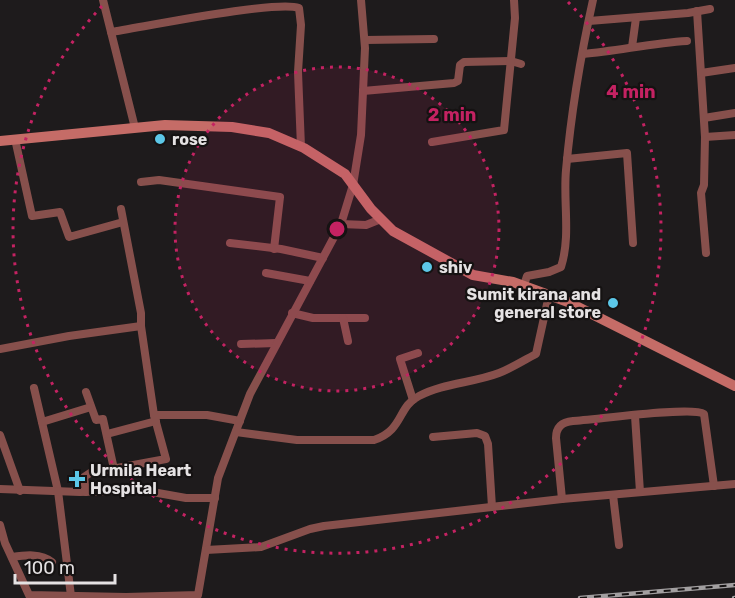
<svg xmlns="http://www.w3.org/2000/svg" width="735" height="598" font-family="Rubik,sans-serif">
<rect width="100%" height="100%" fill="#1e1b1c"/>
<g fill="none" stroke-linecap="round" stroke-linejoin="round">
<g stroke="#87504c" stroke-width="8">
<path d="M103,0l32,128"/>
<path d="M697,11l8,126 -1,48 -3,8 5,60"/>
<path d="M589,21l99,-8 22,-4"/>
<path d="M111,32c33,-5 165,-32 188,-24l2,17 -3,47 3,75"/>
<path d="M365,40l69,-1"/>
<path d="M632,47l4,-29"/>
<path d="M583,54c35,-3 69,-11 104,-13"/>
<path d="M701,73l34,-5"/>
<path d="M363,91l91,-8 4,-2 2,-16 4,-3 47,-1 10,3"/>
<path d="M704,118l31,-5"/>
<path d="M705,137l30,-2"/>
<path d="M15,139l17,77 28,-4 9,25 54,-15"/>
<path d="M432,142l72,-12 11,-112 -1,-18"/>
<path d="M567,159l60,-6 6,90"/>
<path d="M141,182l18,-2 121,17 -6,52"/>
<path d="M341,224l25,1 15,-6"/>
<path d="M230,243l51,6 42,9"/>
<path d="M266,273l44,8"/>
<path d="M524,285l3,-9 22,-4 12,-5c10,-31 2,-65 5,-97 5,-56 15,-116 27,-170"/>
<path d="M292,313l21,5h52"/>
<path d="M343,318l5,23"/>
<path d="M241,344l35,-1"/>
<path d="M0,349l69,-13 72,-10"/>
<path d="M34,388l24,103 13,105"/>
<path d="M86,392l10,28 7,-1 11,50"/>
<path d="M413,400l-13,-41 18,-6"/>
<path d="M154,415h53l33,6"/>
<path d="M635,416l5,76"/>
<path d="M42,422l49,-15"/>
<path d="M236,432l61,8h77c30,-10 23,-33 45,-44 24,-13 54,-13 80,-23 13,-5 25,-13 37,-19l13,-59"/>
<path d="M107,434l49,-13"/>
<path d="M0,435l20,56"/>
<path d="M433,437l44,-4 8,3 3,8 4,63"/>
<path d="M0,489l80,3 61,-2 45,8h29"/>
<path d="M86,492l-2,-15 6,-4 76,-14 -12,-44 -13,-89v-13l-20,-104"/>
<path d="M613,495l6,50"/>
<path d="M562,499l-6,-61c0,-11 6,-16 17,-17 21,-1 119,-15 131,-7l10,72"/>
<path d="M0,525l5,18 24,52 97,2 72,-2 20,-117 32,-84 91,-170 12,-39 8,-50 4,-87 -4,-48"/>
<path d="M206,550l55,-3 49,-18 14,-3 238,-27 173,-15"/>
<path d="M12,557c13,-2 29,-4 40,5"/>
</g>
<path stroke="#c56c67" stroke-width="10" d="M0,141l165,-16 67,2 37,6 35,15 41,26 26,35 22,22 80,44 40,7 55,20 167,84"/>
<defs>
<g id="rail">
<path d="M580,598l155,-13"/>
<path d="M734,598h1"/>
</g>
</defs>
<use href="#rail" stroke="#a29fa0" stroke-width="4.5"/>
<use href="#rail" stroke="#151212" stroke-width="2" stroke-dasharray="7" stroke-linecap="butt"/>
</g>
<circle cx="337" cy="229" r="162" fill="#c42262" fill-opacity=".12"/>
<g fill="none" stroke="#c42262" stroke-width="3" stroke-dasharray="3 6">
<circle cx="337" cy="229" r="162"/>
<path d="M568 2A324 324 0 1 1 106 2"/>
</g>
<g fill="#5cc7e7" stroke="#151212" stroke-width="2">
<circle cx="160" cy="139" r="6"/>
<circle cx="427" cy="267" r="6"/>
<circle cx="613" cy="303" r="6"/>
<path d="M74 470h6v6h6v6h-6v6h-6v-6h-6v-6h6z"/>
</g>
<g text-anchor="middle" stroke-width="4.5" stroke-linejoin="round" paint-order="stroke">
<g font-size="16" font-weight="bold" fill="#e5e2e3" stroke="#151212" text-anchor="start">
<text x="172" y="145">rose</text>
<text x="439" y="273">shiv</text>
<text x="601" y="300" text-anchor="end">Sumit kirana and<tspan x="601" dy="18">general store</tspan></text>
<text x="90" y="476">Urmila Heart<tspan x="90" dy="18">Hospital</tspan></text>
</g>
</g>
<circle cx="337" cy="229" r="9" fill="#c42262" stroke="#151212" stroke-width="3"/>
<g font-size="18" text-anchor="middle" font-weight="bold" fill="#c42262" stroke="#151212" stroke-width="4.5" stroke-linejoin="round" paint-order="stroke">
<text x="631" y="98">4 min</text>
<text x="452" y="121">2 min</text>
</g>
<path d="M15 574v9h100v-9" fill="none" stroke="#e5e2e3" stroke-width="3"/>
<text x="24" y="574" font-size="18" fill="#e5e2e3" stroke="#151212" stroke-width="4.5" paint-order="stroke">100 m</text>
</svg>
